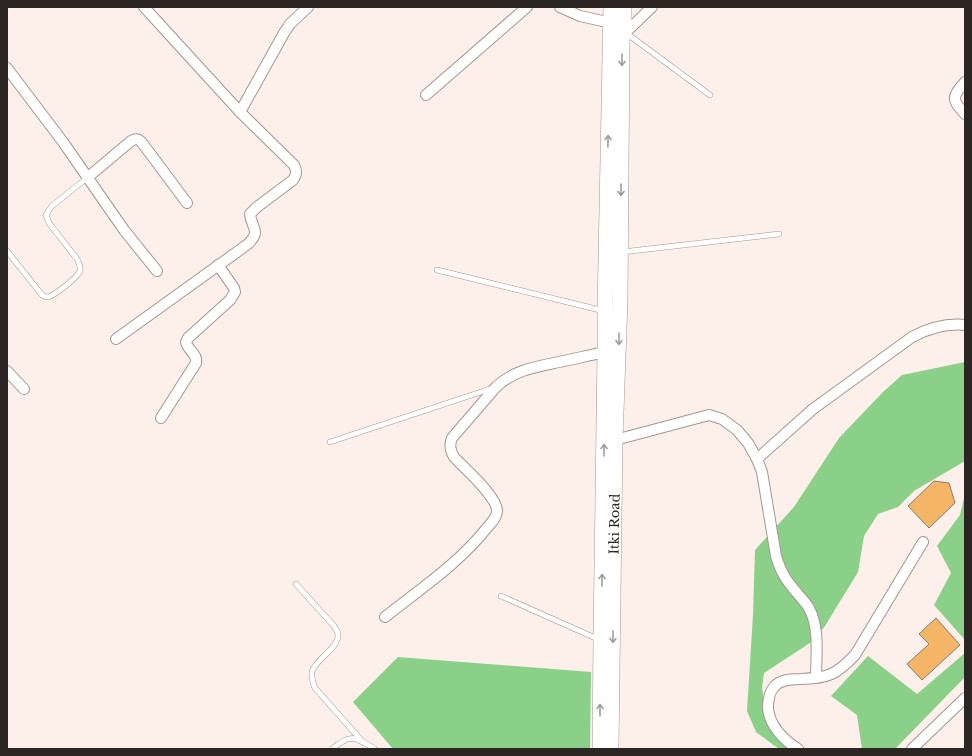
<svg xmlns="http://www.w3.org/2000/svg" width="972" height="756" font-family="'Libre Baskerville',serif">
<rect width="100%" height="100%" fill="#fdefe9"/>
<g fill="#8bd088">
<path d="M965,362v99l-51,30 -16,16 -20,7 -14,22 -6,36 -33,54 -12,15 -49,32 -2,15 5,31 35,30h-23l-23,-17 -9,-21 6,-96 2,-65 39,-43 45,-69 44,-46 19,-17z"/>
<path d="M965,494v146l-31,-35 17,-32 -14,-27 23,-31z"/>
<path d="M965,653v24l-70,72h-33l-5,-34 -26,-19 37,-40 49,38z"/>
<path d="M398,657l193,15 -1,77h-197l-40,-47z"/>
</g>
<g fill="#f5b566" stroke="#857d74">
<path d="M934,481l15,2 6,20 -26,25 -21,-22z"/>
<path d="M936,618l24,27 -38,35 -15,-16 22,-20 -10,-10z"/>
</g>
<g fill="none" stroke-linecap="round" stroke-linejoin="round">
<defs>
<g id="lane">
<path d="M626,33l84,62"/>
<path d="M7,251l35,44c2,1 4,2 6,2 6,-1 30,-20 32,-26 1,-4 -1,-8 -3,-12l-28,-36 -3,-8 3,-5 4,-5 34,-27"/>
<path d="M622,252l157,-18"/>
<path d="M437,270l167,41"/>
<path d="M330,442l163,-54"/>
<path d="M296,584l38,42c1,3 4,5 4,8 1,15 -23,25 -26,38 -1,6 1,11 3,16l47,53"/>
<path d="M501,596l99,44"/>
<path d="M332,749c18,-16 24,-12 43,0"/>
</g>
<g id="street">
<path d="M560,7l20,9 36,8"/>
<path d="M624,37l1,-4 27,-26"/>
<path d="M7,68l56,74 61,88 33,41"/>
<path d="M965,82c-13,15 -14,17 0,32"/>
<path d="M426,95l101,-88"/>
<path d="M240,112l44,-79 6,-9 18,-17"/>
<path d="M87,178l44,-37c6,-3 8,-2 12,3l44,59"/>
<path d="M116,339l132,-95c14,-14 3,-16 2,-30l7,-7 36,-27c4,-6 4,-9 1,-15l-54,-53 -96,-105"/>
<path d="M7,371l17,18"/>
<path d="M161,418l35,-55c2,-9 -8,-12 -10,-21l2,-4 42,-38 5,-8 -1,-4 -16,-23"/>
<path d="M615,440l94,-25 13,4 15,11 11,13 9,16 5,13 14,84c5,17 10,24 21,37 4,5 9,10 12,15 11,21 7,47 7,70"/>
<path d="M757,459l56,-50 99,-72c17,-9 33,-14 53,-12"/>
<path d="M385,617c35,-28 73,-53 101,-88 4,-5 11,-11 11,-18 0,-15 -33,-43 -43,-54 -4,-7 -5,-12 -2,-19l44,-51c18,-17 39,-20 63,-25 15,-3 31,-7 46,-10"/>
<path d="M798,749c-14,-9 -28,-23 -30,-40 0,-3 0,-7 1,-10 0,-5 4,-12 8,-15 7,-5 16,-5 24,-5 27,-1 35,-4 54,-24l68,-113"/>
<path d="M912,749l53,-51"/>
</g>
<g id="secondary">
<path d="M600,749l1,-109 4,-288v-41l6,-304"/>
<path d="M611,749l4,-309 5,-140 2,-259 2,-15v-19"/>
</g>
</defs>
<use href="#lane" stroke="#a39791" stroke-width="6"/>
<use href="#street" stroke="#a39791" stroke-width="12"/>
<use href="#secondary" stroke="#a39791" stroke-width="16"/>
<use href="#lane" stroke="#fff" stroke-width="5"/>
<use href="#street" stroke="#fff" stroke-width="10"/>
<use href="#secondary" stroke="#fff" stroke-width="15"/>
</g>
<defs><path id="oneway-shaft" d="M-6 0H5M1.5-3L5.5 0L1.5 3" fill="none" stroke-width="1.6" stroke-linecap="round" stroke-linejoin="round"/></defs>
<g stroke="#a09d9c">
<use href="#oneway-shaft" transform="translate(622 60) rotate(90)"/>
<use href="#oneway-shaft" transform="translate(608 141) rotate(-89)"/>
<use href="#oneway-shaft" transform="translate(621 190) rotate(90)"/>
<use href="#oneway-shaft" transform="translate(619 339) rotate(91)"/>
<use href="#oneway-shaft" transform="translate(604 450) rotate(-89)"/>
<use href="#oneway-shaft" transform="translate(602 580) rotate(-89)"/>
<use href="#oneway-shaft" transform="translate(613 637) rotate(91)"/>
<use href="#oneway-shaft" transform="translate(600 710) rotate(-90)"/>
</g>
<g text-anchor="middle" stroke-width="3" stroke-linejoin="round" paint-order="stroke">
<g font-size="13" fill="#2b2624" stroke="#fff">
<text transform="translate(614 524) rotate(-89)" y="5">Itki Road</text>
</g>
</g>
<rect width="972" height="756" fill="none" stroke="#2b2624" stroke-width="16"/>
</svg>
